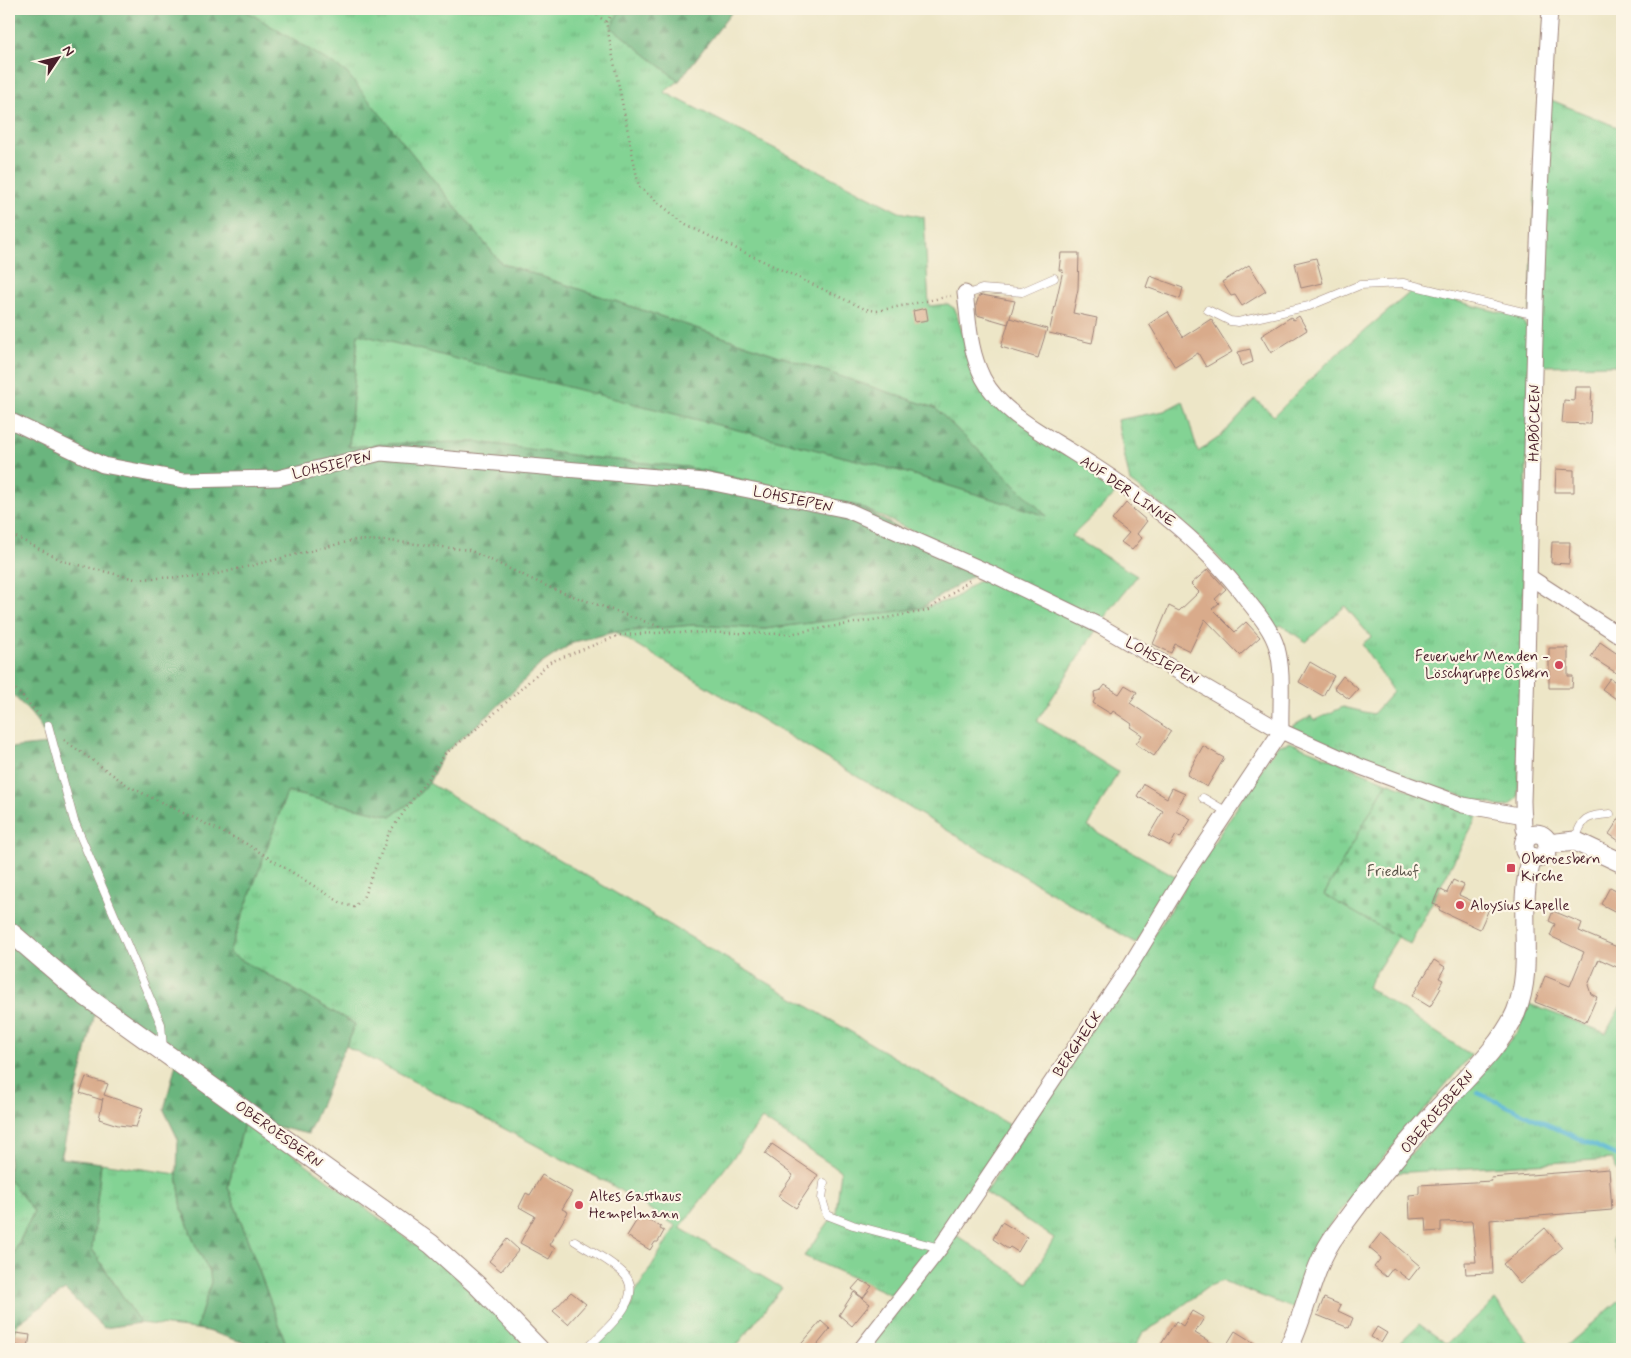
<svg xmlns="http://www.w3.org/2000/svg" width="1631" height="1358" font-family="Mynerve,sans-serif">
<defs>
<pattern id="grass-tufts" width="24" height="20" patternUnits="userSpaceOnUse" patternTransform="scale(1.25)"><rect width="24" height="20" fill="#83d394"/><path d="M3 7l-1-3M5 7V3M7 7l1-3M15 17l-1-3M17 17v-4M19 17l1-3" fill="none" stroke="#73b580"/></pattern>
<pattern id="forest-firs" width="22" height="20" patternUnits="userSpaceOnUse" patternTransform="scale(1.25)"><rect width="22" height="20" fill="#6ab57e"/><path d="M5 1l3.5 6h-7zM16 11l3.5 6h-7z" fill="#599367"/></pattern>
<pattern id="cemetery-stones" width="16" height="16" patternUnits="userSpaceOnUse" patternTransform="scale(1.25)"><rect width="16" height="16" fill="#83d394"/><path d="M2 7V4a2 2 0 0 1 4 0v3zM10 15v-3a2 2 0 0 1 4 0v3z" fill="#73b580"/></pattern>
</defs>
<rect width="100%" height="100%" fill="#fcf5e5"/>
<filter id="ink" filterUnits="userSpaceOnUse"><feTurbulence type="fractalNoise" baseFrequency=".02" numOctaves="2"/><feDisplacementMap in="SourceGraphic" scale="10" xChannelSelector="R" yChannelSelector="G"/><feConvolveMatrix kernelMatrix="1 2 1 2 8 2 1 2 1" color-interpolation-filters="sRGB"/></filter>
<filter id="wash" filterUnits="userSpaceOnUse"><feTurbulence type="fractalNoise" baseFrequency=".0096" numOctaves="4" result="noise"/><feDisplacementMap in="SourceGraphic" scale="20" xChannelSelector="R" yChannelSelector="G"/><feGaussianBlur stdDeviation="1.12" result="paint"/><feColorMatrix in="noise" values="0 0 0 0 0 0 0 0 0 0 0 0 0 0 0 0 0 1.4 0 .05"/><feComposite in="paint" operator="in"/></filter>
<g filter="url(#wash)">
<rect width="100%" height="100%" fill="#ede6c7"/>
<g fill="url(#grass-tufts)" stroke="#667960">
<path d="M243,9h378l-9,18 67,54 -15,11 235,120 25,5 5,89 19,-2 7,5 20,65 138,108 1,13 -42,41 65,40 -35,44 -243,-114 -173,-39 -101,-10 -107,-15 -71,1 -58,4 9,-114 546,139 141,43 -110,-107 -434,-145 -155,-190z"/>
<path d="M1539,95l83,34v236l-93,1 -11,431 -7,8 -9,2 -49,-14 -81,-28 -83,-37 22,-12 4,4 28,-13 30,7 20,-22 -31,-48 9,-7 -26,-31 -39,36 -25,-17 -6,4c-42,-62 -83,-104 -145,-147l-13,-62 47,-9 19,-10 15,51 23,-16 34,-37 19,17 56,-56 78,-66 2,-5 104,27 8,4 7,11z"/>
<path d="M987,578l109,52 -59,91 81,51 -30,55 89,50 -41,66 -521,-311 78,-7 72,4 156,-21 32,-9 22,-16z"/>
<path d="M1290,742l97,40 -63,113 74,42 -31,50 104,68 -88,103 -55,69 -19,40 -14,42 -72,-28 -14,5 -51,38 -15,8 -9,17h-268l90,-114 72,48 26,-45 -69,-45 292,-447z"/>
<path d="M429,783l585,345 -80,119 -40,49 -90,-40 32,-44 5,-41 -79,-52 -82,109 102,60 -48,61h-39l-5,-4 -4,4h-93c14,-15 40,-35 42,-56l41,-67 -66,-42 -264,-138 9,-22 -126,-71 58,-161 104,24 19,-13z"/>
<path d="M1622,1003v178l-10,-22 -218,14 124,-142 11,-27 77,29z"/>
<path d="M245,1119l202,149 84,81h-243l-60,-162z"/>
<path d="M101,1163l76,11 5,35 13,35 15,29 1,9 -15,47 -56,-6 -48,-74z"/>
<path d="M9,1179l25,32 -25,52z"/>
<path d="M1622,1224v46l-11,-31z"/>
<path d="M1622,1298v51h-59z"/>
<path d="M1495,1300l38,49h-140l26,-25 28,20z"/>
<path d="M9,1321l8,3 -5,25h-3z"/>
</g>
<g fill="url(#forest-firs)" stroke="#5a6a54">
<path d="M9,9h234l103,63 155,191 434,145 112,108 -143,-44 -546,-138 -9,113 58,-4 71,-1 107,15 101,10 173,39 118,67 -56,35 -156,21 -72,-4 -78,7 -41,10 -33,22 -51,50 -46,39 -15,30 -19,20 -19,13 -104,-24 -58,161 126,71 -47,110 -63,-15 -17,68 60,162h-25l-55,-18 -12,-2 15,-47 -1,-9 -15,-29 -13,-35 -5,-35 1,-35 -14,-29 12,-47 -79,-59 -36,154 40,5 -9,86 48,74 -36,5 -39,-38 -48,34 -8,-3v-58l25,-51 -25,-33v-431l38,-4c-5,-23 -22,-36 -38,-53z"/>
<path d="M621,9h113l-55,72 -68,-54z"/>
</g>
<path fill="url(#cemetery-stones)" stroke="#667960" d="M1387,782l91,33 -68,129 -86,-49z"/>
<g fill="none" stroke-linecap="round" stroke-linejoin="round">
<path stroke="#55b6d4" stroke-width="4.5" d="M1478,1093l144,65"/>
</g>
<g id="blocks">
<g fill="#d9ab8b">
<path d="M1061,253h18l-1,36 -5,24 24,5 -5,25 -43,-10 14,-63h-4z"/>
<path d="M1316,258l7,25 -22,5 -6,-25z"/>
<path d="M1249,265l17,26 -24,15 -7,-11 -4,1 -9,-14z"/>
<path d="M1150,276l33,12 -3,11 -34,-12z"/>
<path d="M982,295l33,6 -7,23 -31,-9 -1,-10 3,-9z"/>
<path d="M926,308l2,12 -13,2 -2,-11z"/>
<path d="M1168,312l15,25 28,-18 21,33 -26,15 -8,-14 -23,14 -26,-43z"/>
<path d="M1299,316l8,14 -36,23 -10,-17 30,-19 2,3z"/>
<path d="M1010,318l37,11 -9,29 -37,-11z"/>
<path d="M1250,349l3,13 -11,4 -4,-14z"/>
<path d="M1575,387h17l-2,37 -28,-1 2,-23 10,1z"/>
<path d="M1556,469l18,1v22h-19z"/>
<path d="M1126,503l21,18 -10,13 5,4 -10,12 -11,-8 8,-9 -17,-13z"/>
<path d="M1552,542h18l-1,22 -18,-1z"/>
<path d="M1208,569l18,20 -11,10 4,4 -7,6 23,23 11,-10 14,15 -20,18 -35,-36 -15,32 -15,-7 -4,9 -18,-9 16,-38 10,5 20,-19 -8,-8z"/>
<path d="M1600,642l22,15v11l-4,6 -27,-17z"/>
<path d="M1549,648h19v28h5l-1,12h-23z"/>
<path d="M1310,662l24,14 -11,20 -24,-14z"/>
<path d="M1343,676l15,13 -9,10 -15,-11z"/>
<path d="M1610,678l12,9v16l-20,-14z"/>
<path d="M1105,685l14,9 6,-9 12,7 -7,11 41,28 -17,25 -18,-12 6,-9 -12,-8 2,-3 -19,-13 -2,3 -18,-11 2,-4 -1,-7 7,-2z"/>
<path d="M1203,746l21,12 -17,29 -20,-12z"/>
<path d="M1144,784l23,14 5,-10 13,6 -9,16 15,9 -11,19 -4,-3 -6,11 -21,-11 14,-24 -26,-15z"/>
<path d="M1622,814v29l-13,-9z"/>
<path d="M1453,880l11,5 -5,10 30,14 -9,20 -41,-19 2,-3 -8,-3 6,-15 8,4z"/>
<path d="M1610,887l12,6v12l-4,8 -17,-9z"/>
<path d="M1553,911l29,12 -3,8 43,18v11l-3,8 -20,-9 -11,26 3,9 6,3 -11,25 -51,-20 10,-26 25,10 14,-34 -34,-16 5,-12 -6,-3z"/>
<path d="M1434,960l11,7 -6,11 4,2 -4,7 2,1 -11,19 -18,-11z"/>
<path d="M86,1077l22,7 -4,11 39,13 -7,19 -18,-2 -19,-6 4,-21 -1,2 -22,-7z"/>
<path d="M772,1144l46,31 -22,33 -18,-12 15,-21 -28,-21z"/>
<path d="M1609,1169l3,41 -122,10 3,53 -27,1 -1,-12h11l-4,-41 -31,1v9l-14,1 -1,-14 -16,1 -1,-24 10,-1v-9l73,-4 -1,-3z"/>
<path d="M542,1175l30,17 -10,17 6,3 -19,33 6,3 -6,11 -29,-16 15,-27 -16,-9 7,-14 4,2z"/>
<path d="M640,1215l21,12 -1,2 4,2 -6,11h-3l-5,8 -23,-14z"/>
<path d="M1002,1222l25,15 -9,15 -8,-5 -2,2 -15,-10z"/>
<path d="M1545,1228l17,20 -42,36 -17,-20z"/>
<path d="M1381,1233l39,33 -11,14 -16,-12 -7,9 -12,-10 7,-9 -12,-10z"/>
<path d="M507,1239l12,11 -18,21 -12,-10z"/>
<path d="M860,1280l12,6 -9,12 -11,-9z"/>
<path d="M571,1292l15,12 -18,20 -15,-13z"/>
<path d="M854,1292l16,12 -18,22 -13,-11z"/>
<path d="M1324,1298l17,7 -3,6 15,7 -4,10 -32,-13z"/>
<path d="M1192,1311l12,7 -9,15 27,16h-64l18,-28 7,5z"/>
<path d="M821,1321l9,8 -16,20h-17z"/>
<path d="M1377,1327l10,6 -6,10 -10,-6z"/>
<path d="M1235,1331l29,18h-40z"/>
<path d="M16,1333l14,2 -2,13 -15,-3z"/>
</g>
</g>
</g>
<g filter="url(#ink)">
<use href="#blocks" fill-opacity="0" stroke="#9c8279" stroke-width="1"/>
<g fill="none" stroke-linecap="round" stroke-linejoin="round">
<defs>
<g id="service">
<path d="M965,295l17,-6 40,3 32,-14"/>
<path d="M1208,310l22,11 8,1 71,-16 51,-21 43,-2 133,32"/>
<path d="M48,725l26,96 87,203 2,25"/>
<path d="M1203,798l24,14"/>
<path d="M1575,841c7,-24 11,-25 35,-27"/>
<path d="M824,1183l-2,16 5,16 26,10 87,23"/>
<path d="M575,1241c15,10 35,19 48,32 25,24 -20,59 -37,76"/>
</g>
<g id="minor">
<path d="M965,293c4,30 4,57 18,85 17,33 55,53 86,72 67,42 130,86 178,150 11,14 25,30 30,48 7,25 3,56 4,83"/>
<path d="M9,420l94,45 81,15 94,-2 103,-25 323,28 143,29 141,62 112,54 181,105 80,36 102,38 61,11"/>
<path d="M1531,578l91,59"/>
<path d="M1529,836l-5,-7 -1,-28c9,-264 9,-528 27,-792"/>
<path d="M861,1349l79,-101 191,-284 59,-97 91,-136"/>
</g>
<g id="tertiary">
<circle cx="1536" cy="846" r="12"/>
<path d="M1548,844l27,-3 47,22"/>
<path d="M9,931l71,61 351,252 47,42 61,63"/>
<path d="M1288,1349c18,-35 24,-83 48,-115 30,-41 63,-82 97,-120 26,-29 69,-68 83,-102 20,-49 -1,-104 16,-153"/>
</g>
</defs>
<use href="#service" stroke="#9c8279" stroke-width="9"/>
<use href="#minor" stroke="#9c8279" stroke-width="17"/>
<use href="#tertiary" stroke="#9c8279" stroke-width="21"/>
<g stroke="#9c8279" stroke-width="2.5" stroke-dasharray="1 4" stroke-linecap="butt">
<path d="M589,9l17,13 33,165 47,38 179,84 12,2 74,-15"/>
<path d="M606,22l10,-13"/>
<path d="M9,530l7,7 47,24 72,18 74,-3 146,-36 35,1 79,9 84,39 119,42"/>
<path d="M9,682l32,35"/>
<path d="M64,740l66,47 115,56 98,61 11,3 9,-9 26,-65 56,-79 40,-32 65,-60 70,-27 54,-3 114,2 139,-23 43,-31"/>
</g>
<use href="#service" stroke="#fff" stroke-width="8"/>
<use href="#minor" stroke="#fff" stroke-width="15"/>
<use href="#tertiary" stroke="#fff" stroke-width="19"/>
</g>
</g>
<g fill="#d1495b" stroke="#fcf5e5" stroke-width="2">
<circle cx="1559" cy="665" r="5"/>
<rect x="1506" y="863" width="10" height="10" rx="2.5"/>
<circle cx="1460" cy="905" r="5"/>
<circle cx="579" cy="1205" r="5"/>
</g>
<g text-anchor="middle" stroke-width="4.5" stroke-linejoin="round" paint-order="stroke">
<g font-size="15" fill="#4a1f2b" stroke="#fcf5e5">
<text transform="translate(1534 423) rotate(-89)" y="5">HABÖCKEN</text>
<text transform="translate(332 465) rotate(-13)" y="5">LOHSIEPEN</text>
<text transform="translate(1128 491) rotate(35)" y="5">AUF DER LINNE</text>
<text transform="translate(793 499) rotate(12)" y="5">LOHSIEPEN</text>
<text transform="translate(1162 661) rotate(30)" y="5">LOHSIEPEN</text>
<text transform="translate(1077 1044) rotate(-56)" y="5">BERGHECK</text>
<text transform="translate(1437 1112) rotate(-49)" y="5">OBEROESBERN</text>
<text transform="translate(279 1134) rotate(36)" y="5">OBEROESBERN</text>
</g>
<g font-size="15" fill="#4a1f2b" stroke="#fcf5e5" text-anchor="start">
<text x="1549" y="661" text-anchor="end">Feuerwehr Menden -<tspan x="1549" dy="17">Löschgruppe Ösbern</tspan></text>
<text x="1521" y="864">Oberoesbern<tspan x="1521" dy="17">Kirche</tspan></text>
<text x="1470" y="910">Aloysius Kapelle</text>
<text x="589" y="1201">Altes Gasthaus<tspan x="589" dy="17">Hempelmann</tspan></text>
</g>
<g font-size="15" fill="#5b554a" stroke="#fcf5e5">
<text x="1393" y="876">Friedhof</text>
</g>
</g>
<rect width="1631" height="1358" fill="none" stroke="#fcf5e5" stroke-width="30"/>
<g transform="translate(58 58) rotate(55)" stroke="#fcf5e5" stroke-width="4" paint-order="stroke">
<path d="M0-4L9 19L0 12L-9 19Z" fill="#4a1f2b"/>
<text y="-8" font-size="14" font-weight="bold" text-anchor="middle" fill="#4a1f2b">N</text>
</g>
</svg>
